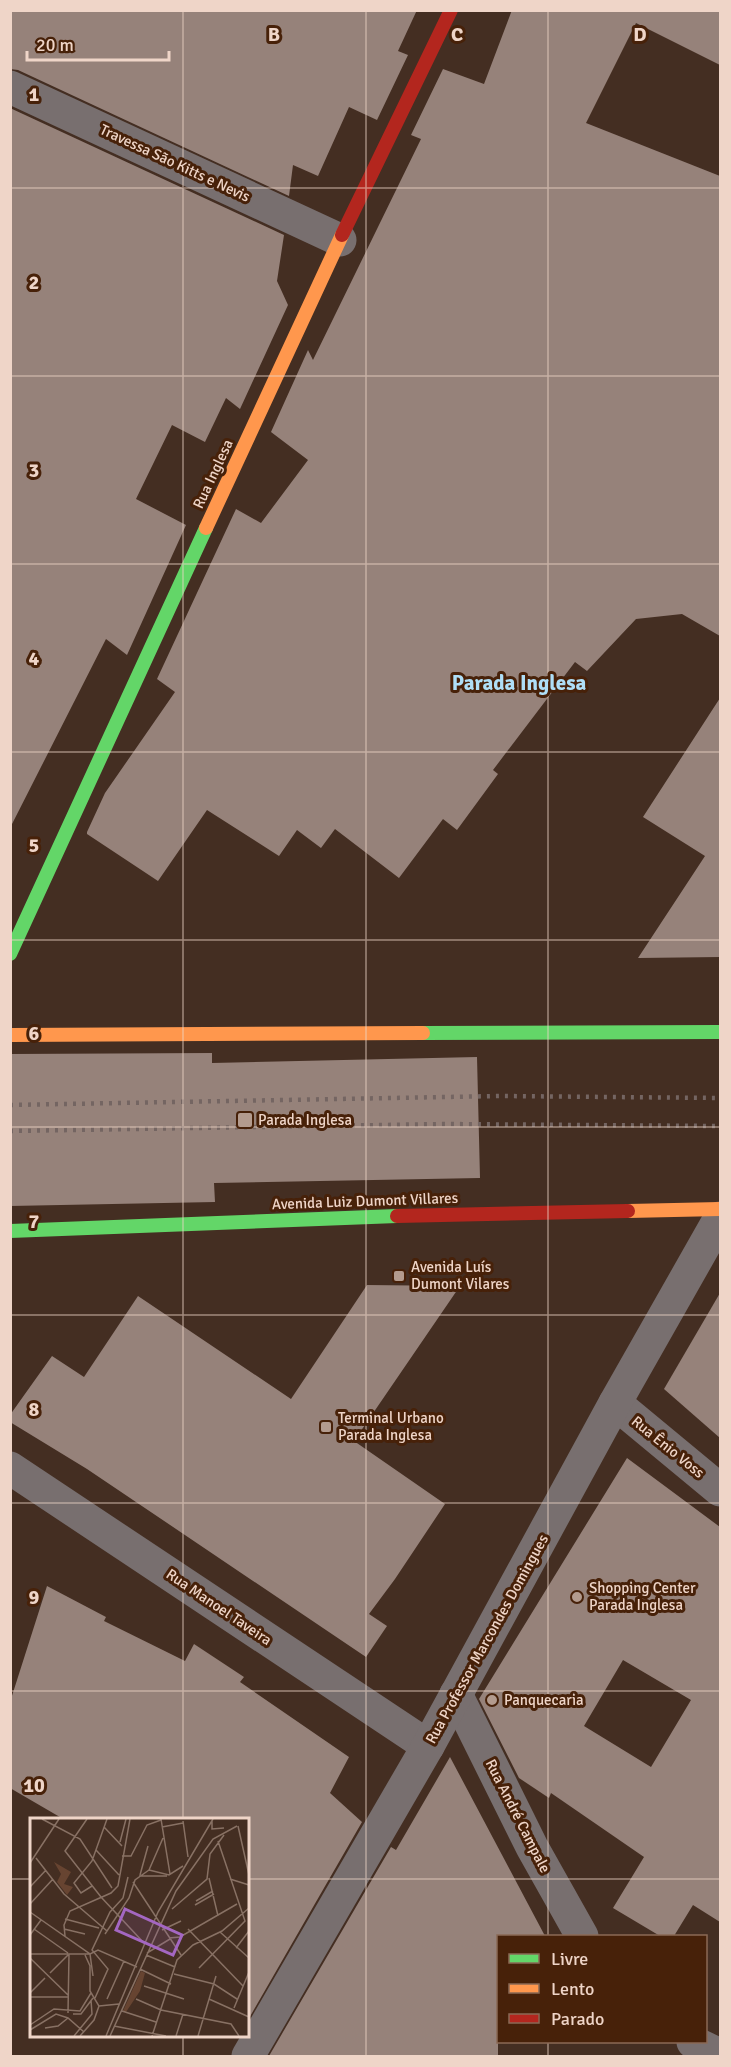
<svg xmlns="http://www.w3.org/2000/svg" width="731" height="2067" font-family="Signika,sans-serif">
<rect width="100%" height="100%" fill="#442e22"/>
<g fill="#96827a" fill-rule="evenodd">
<path d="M10,10h407l-19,41 10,4 -31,65 -28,-13 -31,69 -25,-11 -4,31 -271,-126 -8,-1z"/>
<path d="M512,10h208v55l-84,-42 -50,100 134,53v460l-38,-22 -46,5 -49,52 -12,-9 -82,108 5,4 -41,56 -14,-11 -44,59 -64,-49 -14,19 -24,-18 -18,26 -72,-46 -49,71 -71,-47v-2l18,-39 70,-101 -18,-13 79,-170 25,14 47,-63 -37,-28 37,-82 5,10 108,-221 -10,-4 32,-66 41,15z"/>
<path d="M10,108l274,127 -7,46 11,24 -48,104 -14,-11 -21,44 -33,-17 -36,74 50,26 -59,130 -21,-16 -96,189z"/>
<path d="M720,698v259l-82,1 67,-102 -62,-39z"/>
<path d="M212,1053v10l265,-6 3,121 -266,5 1,19 -205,4v-152z"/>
<path d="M367,1285l93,1 -106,155 91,63 -50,75 -26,35 18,12 -21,31 -279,-188 -77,-47v-7l42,-59 32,21 54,-81 153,103z"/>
<path d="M720,1293v145l-56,-49z"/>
<path d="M627,1458l93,69v395l-27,-17 -19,31h-14l-47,-28 31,-51 -93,-64 -2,5 -30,-20 -40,-79zM623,1660l68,40 -40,67 -67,-41z"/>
<path d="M47,1586l59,31 -2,4 81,40 9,-17 50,33 -4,5 109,75 -19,36 32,29 -114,198v-200h-183l-55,-32v-86z"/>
<path d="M450,1757l95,179h-47v120h-229l122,-209 5,3z"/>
</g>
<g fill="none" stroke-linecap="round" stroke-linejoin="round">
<g stroke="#786f6f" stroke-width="33">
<path d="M10,87l330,153"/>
<path d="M615,1403l105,87"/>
<path d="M10,1468l418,278"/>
<path d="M456,1694l76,153 50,89"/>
<path d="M693,2042l27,13"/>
<path d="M248,2056l180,-310 187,-343 105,-185"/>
</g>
<g stroke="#63d668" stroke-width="14">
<path d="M10,954l196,-426"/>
<path d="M423,1033l297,-1"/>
<path d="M10,1231l387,-15"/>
</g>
<g stroke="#ff974d" stroke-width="14">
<path d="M206,528l136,-293"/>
<path d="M10,1035l413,-2"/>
<path d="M628,1211l92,-2"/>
</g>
<g stroke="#b3261e" stroke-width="14">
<path d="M342,235l109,-225"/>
<path d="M397,1216l231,-5"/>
</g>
<g stroke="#746562" stroke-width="4.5" stroke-dasharray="3 6" stroke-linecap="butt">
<path d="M10,1105l491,-9 219,2"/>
<path d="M10,1131l434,-7 276,2"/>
</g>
</g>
<path fill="none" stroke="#efd5c8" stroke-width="1.5" stroke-opacity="0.55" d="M183,10v1810M366,10v2046M548,10v1926M10,188h710M10,376h710M10,564h710M10,752h710M10,940h710M10,1127h710M10,1315h710M10,1503h710M10,1691h710M10,1879h22M248,1879h472M183,2036v20M548,2042v14"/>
<g fill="#b39b8e" stroke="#472109" stroke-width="2">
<rect x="237" y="1112" width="16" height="16" rx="3"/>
<rect x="393" y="1270" width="12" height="12" rx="3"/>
<rect x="320" y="1421" width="12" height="12" rx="3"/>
<circle cx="577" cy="1597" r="6"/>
<circle cx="492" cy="1700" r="6"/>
</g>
<g text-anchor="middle" stroke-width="6" stroke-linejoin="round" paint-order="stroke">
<g font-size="15" fill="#efd5c8" stroke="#472109">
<text transform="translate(175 163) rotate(25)" y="5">Travessa São Kitts e Nevis</text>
<text transform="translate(213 474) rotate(-65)" y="5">Rua Inglesa</text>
<text transform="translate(365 1201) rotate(-2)" y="5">Avenida Luiz Dumont Villares</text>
<text transform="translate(668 1447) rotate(39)" y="5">Rua Ênio Voss</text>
<text transform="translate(219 1607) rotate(34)" y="5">Rua Manoel Taveira</text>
<text transform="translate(487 1639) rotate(-61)" y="5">Rua Professor Marcondes Domingues</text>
<text transform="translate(518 1816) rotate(63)" y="5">Rua André Campale</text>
</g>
<g font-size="15" fill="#efd5c8" stroke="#472109" text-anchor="start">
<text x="258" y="1125">Parada Inglesa</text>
<text x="411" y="1272">Avenida Luís<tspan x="411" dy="17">Dumont Vilares</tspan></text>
<text x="338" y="1423">Terminal Urbano<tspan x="338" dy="17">Parada Inglesa</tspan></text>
<text x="589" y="1593">Shopping Center<tspan x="589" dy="17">Parada Inglesa</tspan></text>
<text x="504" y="1705">Panquecaria</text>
</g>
<g font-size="21" font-weight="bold" fill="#afdff7" stroke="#472109">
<text x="519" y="690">Parada Inglesa</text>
</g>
</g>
<g transform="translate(30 1818)">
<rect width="219" height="219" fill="#442e22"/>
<path d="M24,44l17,10 -7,12 9,3 -6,8 -10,-13 4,-8zM111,153l4,2 -5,18 -14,21 -3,-1z" fill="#674431"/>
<path fill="none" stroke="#887164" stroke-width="1.5" d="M12,1l38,20 32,49M57,1l-22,32 36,46 43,46M131,1l9,55M153,3l5,36M182,3v8l12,-1M208,8l11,49M74,9l18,19M132,9l21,-4M90,24l6,-23M66,32l23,25M92,38h9l16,-31 14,-5M6,40l28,36 43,37M0,45l29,-44M119,52l20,5 14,-9M119,52l14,-32M110,57l8,-29M109,58h28M179,60l9,38M200,61l19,6M103,64l48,73M62,68l-11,7 -7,-10 18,-22 15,-42M0,69l16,-17M166,83l17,-10M0,86l23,-25M165,87l19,-11M142,91l35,-30 3,-25 14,-19M0,94l60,42 3,22M35,101l34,9M4,111l34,24M34,111l21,5M158,111l55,57M132,112l19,-9M190,114l29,26M75,116l24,-36 6,-18 14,-10M0,117l11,-15M35,118l-1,-11 6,-14 41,-18 7,-7 12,-67M139,120l11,-1 57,-33M206,130l13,-17M117,135l23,-14M0,136h60l8,-4 39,17M116,137l29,12M0,140l38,37M169,150l46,-47 -27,-80M110,151l31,15M20,155l18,-18M144,156l40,10 23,15M114,168l40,13M0,175l15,-15M0,179h38M65,180l13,-29 -16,-19 18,-38 13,-14 5,-21M77,181l17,-38M106,181l25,11 70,14 8,12M179,181l40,18M69,188l20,-2M204,190l15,-36M92,193l34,11M38,195l1,-59M43,196h8l12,-16M0,207l24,-16 26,2 11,-18M84,208l52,10M15,210l13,-2 10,-8M0,212l26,-16 12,4 16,14M44,218l18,-22 -1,-14M50,218l14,-16 5,-14 -9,-15v-25l-5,-11M76,218l52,-124 55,-93M80,218l66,-145 37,-52 24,-13M122,218l25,-76 16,-15 29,-14 27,-23M146,218l7,-22M168,218l18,-60"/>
<path fill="#a467c2" fill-opacity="0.15" stroke="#a467c2" stroke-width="3" d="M95,91l57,26 -9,20 -57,-25z"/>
<rect width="219" height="219" fill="none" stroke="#efd5c8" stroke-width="3"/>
</g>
<g font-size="20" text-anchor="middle" font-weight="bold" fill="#efd5c8" stroke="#472109" stroke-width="6" stroke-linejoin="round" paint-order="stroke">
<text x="274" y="41">B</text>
<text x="457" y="41">C</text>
<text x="640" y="41">D</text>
<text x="34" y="101">1</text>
<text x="34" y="289">2</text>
<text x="34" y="477">3</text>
<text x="34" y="665">4</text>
<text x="34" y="852">5</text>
<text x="34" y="1040">6</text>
<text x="34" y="1228">7</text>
<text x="34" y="1416">8</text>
<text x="34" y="1604">9</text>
<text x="34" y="1792">10</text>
</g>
<rect width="731" height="2067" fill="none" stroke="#efd5c8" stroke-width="24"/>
<rect x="497" y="1935" width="210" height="108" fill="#472109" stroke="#8a6955" stroke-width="1.5"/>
<rect x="509" y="1954" width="30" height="9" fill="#63d668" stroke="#8a6955" stroke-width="1.5"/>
<text x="551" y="1965" font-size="18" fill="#efd5c8">Livre</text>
<rect x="509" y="1984" width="30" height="9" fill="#ff974d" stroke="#8a6955" stroke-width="1.5"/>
<text x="551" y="1995" font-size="18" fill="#efd5c8">Lento</text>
<rect x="509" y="2014" width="30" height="9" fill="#b3261e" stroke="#8a6955" stroke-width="1.5"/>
<text x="551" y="2025" font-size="18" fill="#efd5c8">Parado</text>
<path d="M27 51v9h142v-9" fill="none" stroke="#efd5c8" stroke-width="3"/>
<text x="36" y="51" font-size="18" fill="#efd5c8" stroke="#472109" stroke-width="4.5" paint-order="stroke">20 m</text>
</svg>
